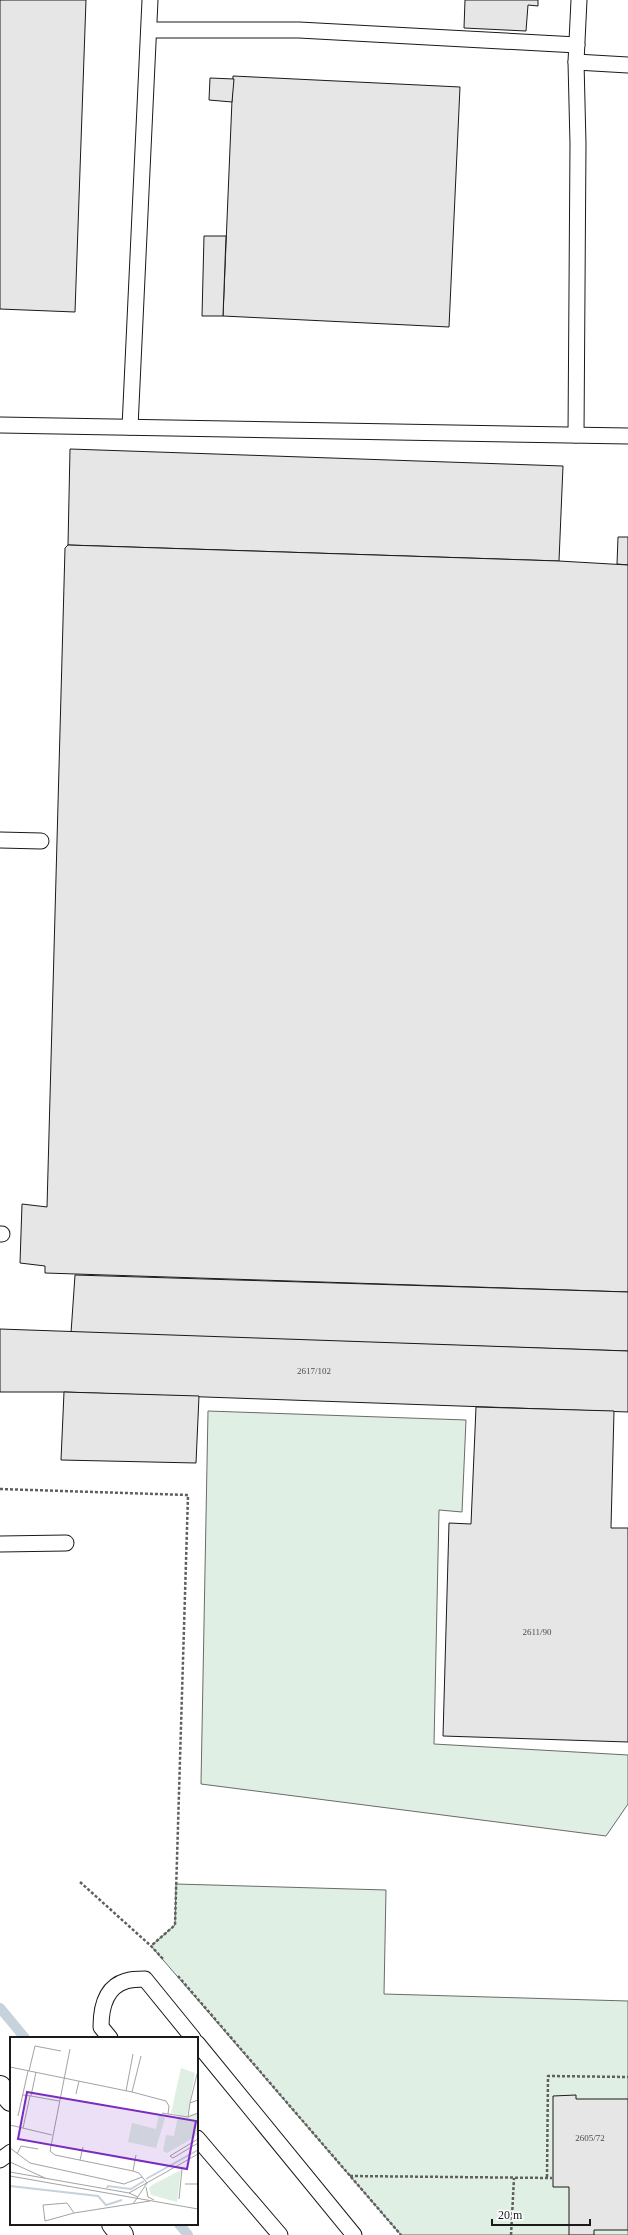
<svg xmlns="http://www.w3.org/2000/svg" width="628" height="2235" font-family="'Times New Roman',serif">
<rect width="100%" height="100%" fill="#fff"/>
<g fill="#e0efe3" stroke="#6a6a6a">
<path d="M208,1411l258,9 -4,92 -23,-2 -5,234 194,11v49l-22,32 -405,-52z"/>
<path d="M176,1884l210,6 -2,104 244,7v234h-227l-250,-289 24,-21z"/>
</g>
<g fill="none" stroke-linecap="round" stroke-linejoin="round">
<g stroke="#c6d2dc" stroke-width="10">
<path d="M0,2008l25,30"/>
<path d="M179,2224l9,11"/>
</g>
</g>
<g fill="#e6e6e6" stroke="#1a1a1a">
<path d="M0,0h86l-11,312 -75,-3z"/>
<path d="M465,0h73v6l-10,-1 -2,26 -62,-3z"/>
<path d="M233,76l227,11 -11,240 -226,-11z"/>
<path d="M210,78l24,1 -2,23 -23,-2z"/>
<path d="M204,236h22l-3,80h-21z"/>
<path d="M70,449l493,17 -4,95 -491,-16z"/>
<path d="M618,537h10v28l-11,-1z"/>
<path d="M68,545l491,16 69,4v727l-583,-19v-7l-25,-3 2,-59 25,3 18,-659z"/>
<path d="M75,1275l553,17v59l-557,-18z"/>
<path d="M0,1329l628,22v61l-564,-20h-64z"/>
<path d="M64,1392l135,4 -3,67 -135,-3z"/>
<path d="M476,1407l138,4 -3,117h17v214l-185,-6 6,-213 22,1z"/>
<path d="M576,2095v4h52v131h-34v5h-25v-48h-16v-91z"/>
</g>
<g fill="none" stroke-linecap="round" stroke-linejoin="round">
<defs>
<g id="service">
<path d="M579,0l-3,62 52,3"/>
<path d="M149,30h150l278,15"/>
<path d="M0,425l628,11"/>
<path d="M130,427l20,-427"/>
<path d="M576,435l2,-291 -2,-82"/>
<path d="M0,840l41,1"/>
<path d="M0,1234h2"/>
<path d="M0,1544l66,-1"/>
<path d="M110,2038l-9,-11c0,-18 4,-40 25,-46 6,-2 13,-2 19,-2l48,59"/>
<path d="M197,2043l157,192"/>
<path d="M197,2138l83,97"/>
<path d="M0,2160l11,-8"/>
</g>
<g id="minor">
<path d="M0,2087l11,13"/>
<path d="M113,2224l9,11"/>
</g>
</defs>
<use href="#service" stroke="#1a1a1a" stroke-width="17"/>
<use href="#minor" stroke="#1a1a1a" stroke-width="24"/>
<g stroke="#5f5f5f" stroke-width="2.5" stroke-dasharray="3 2" stroke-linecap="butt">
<path d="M0,1489l188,6 -13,430 -24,21"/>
<path d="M80,1882l71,64 13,14"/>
<path d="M178,1976l223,259"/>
<path d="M350,2176l202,2"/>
<path d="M547,2177l1,-101 80,1"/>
<path d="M511,2235l3,-57"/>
</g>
<use href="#service" stroke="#fff" stroke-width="15"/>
<use href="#minor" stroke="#fff" stroke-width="22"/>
</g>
<g text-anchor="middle" stroke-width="3" stroke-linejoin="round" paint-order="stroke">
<g font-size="9" fill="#4d4d4d">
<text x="314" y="1374">2617/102</text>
<text x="537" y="1635">2611/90</text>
<text x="590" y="2141">2605/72</text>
</g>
</g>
<g transform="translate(10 2037)">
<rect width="188" height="188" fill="#fff"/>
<path d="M171,31l14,5 -7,40 -4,3 -13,-3zM188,76v22l-31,18 -4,-2 3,-16 8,1 4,-20zM149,77l6,4 -9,30 -28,-6 4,-19 24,6zM171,133l-4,32 -26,-7 -2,-7 3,-3z" fill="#e0efe3"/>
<path fill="none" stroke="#c6d2dc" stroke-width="2" d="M136,142l52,-29M0,149l88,10 8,9 16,-5M97,151l1,-2 23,3 13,-8"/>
<path fill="none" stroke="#a3a3a3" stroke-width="1" d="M60,12l-20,102 5,4 78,16 6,2 8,10M0,30l122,25 9,-36M19,34l6,-25 26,5M187,37l-7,29 8,-3M116,54l7,-37M122,55l34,9 3,5 -1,8M66,57l3,-13M13,58l8,1 5,-24M21,59l28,5M180,66l-2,14 10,-4M152,76l26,4M8,79l10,-45M0,88l42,10M13,91l7,-32M188,102l-28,17 3,2 25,-15M0,111l20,15 73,16 21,5 18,-7M7,117l4,-8 17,3M70,123l3,-13M0,125l35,16M123,134l3,-16M0,135l119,21 9,4M0,139l188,33M175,147h13M136,150l2,10 6,3M119,156l69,-39M169,162l3,-30M123,167l14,-21M64,176l-29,8 -2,-16 24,-2 7,10 76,-12"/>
<path fill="#7b2cbf" fill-opacity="0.15" stroke="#7b2cbf" stroke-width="2" d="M17,55l169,29 -9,48 -169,-30z"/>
<rect width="188" height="188" fill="none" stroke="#1a1a1a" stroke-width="2"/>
</g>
<path d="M492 2219v6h98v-6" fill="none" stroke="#1a1a1a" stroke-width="2"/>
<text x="498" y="2219" font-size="12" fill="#1a1a1a" stroke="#ffffff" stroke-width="3" paint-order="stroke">20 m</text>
</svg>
